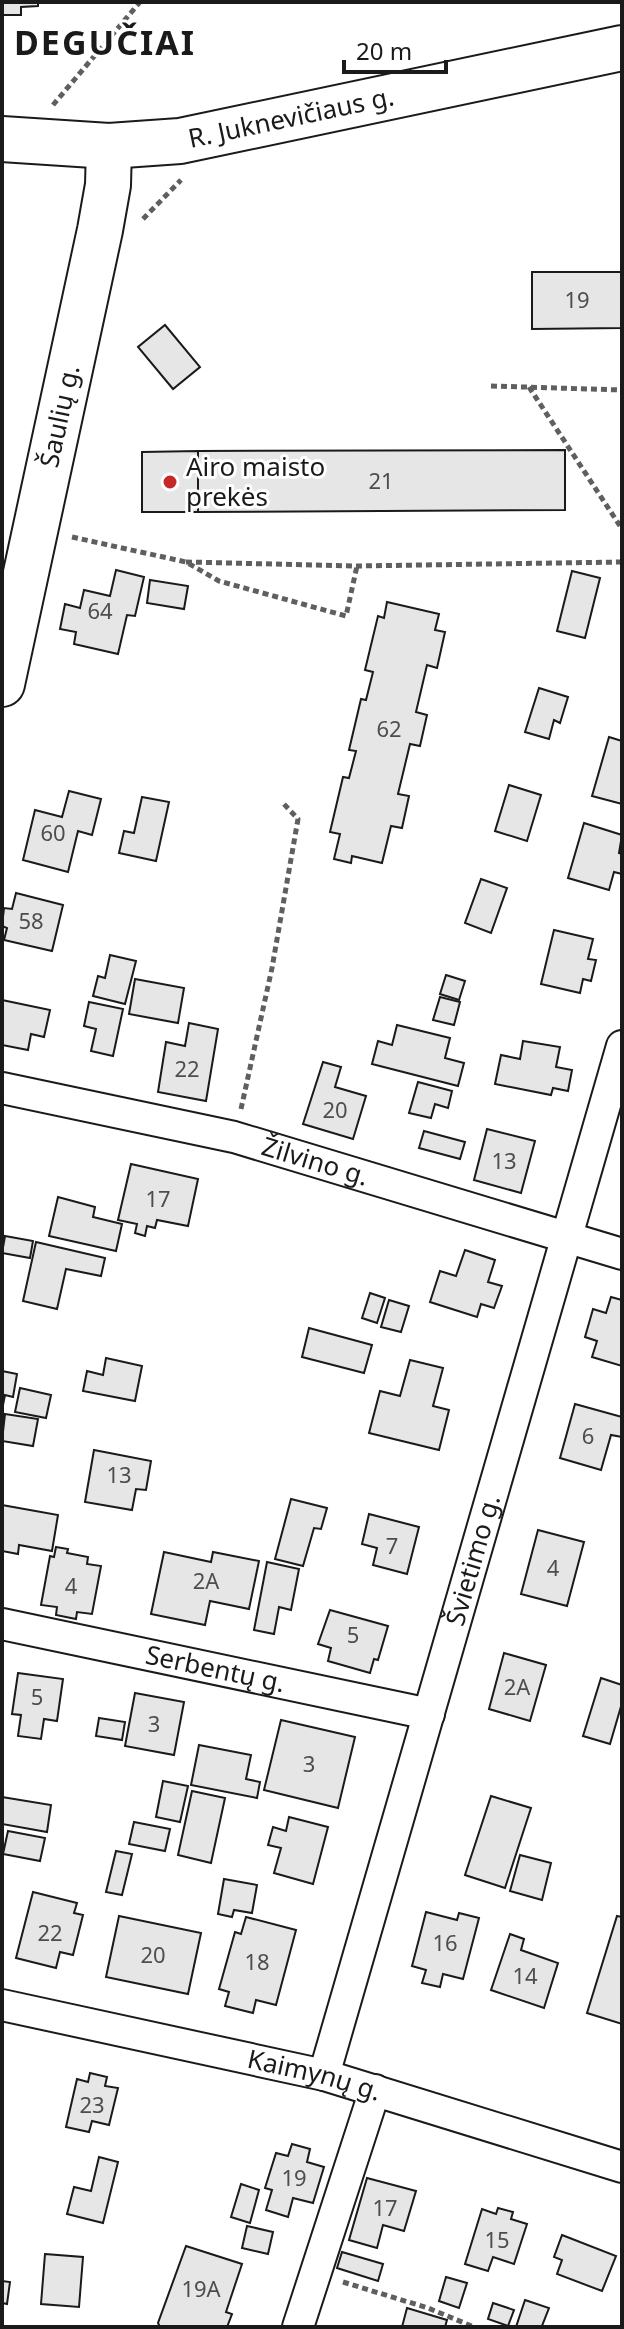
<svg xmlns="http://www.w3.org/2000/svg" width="624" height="2329" font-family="'Noto Sans',sans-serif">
<rect width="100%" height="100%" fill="#fff"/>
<g fill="#e6e6e6" stroke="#1a1a1a" stroke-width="2">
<path d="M2,2h36v4l-17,1v8h-19z"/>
<path d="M532,272h90v56l-90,1z"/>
<path d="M165,325l35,42 -27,22 -35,-42z"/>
<path d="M565,450v60l-367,2v-61z"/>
<path d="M198,451v61h-56v-60z"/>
<path d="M116,570l28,7 -9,39 -8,-1 -9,39 -44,-10 2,-12 -16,-3 5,-25 15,4 4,-18 26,6z"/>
<path d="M572,571l28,7 -15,60 -28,-7z"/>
<path d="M150,580l38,6 -4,23 -37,-6z"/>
<path d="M387,602l52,12 -4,16 10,2 -8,36 -10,-3 -11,47 11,3 -7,31 -10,-2 -12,50 11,2 -7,32 -11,-2 -9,37 -30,-7 -1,7 -17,-4 6,-25 -10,-2 13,-55 6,1 7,-27 -7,-1 12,-51 5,1 7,-28 -8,-2 13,-54 6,2z"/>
<path d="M539,688l29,9 -8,26 -6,-3 -5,19 -24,-7z"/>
<path d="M609,737l13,4v63l-30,-8z"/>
<path d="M509,785l32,10 -14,46 -32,-10z"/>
<path d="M69,791l32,8 -9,36 -14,-4 -10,41 -45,-12 12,-50 27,7z"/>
<path d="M142,797l27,5 -13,59 -37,-8 5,-22 10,2z"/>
<path d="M584,823l38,12 -3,18 3,1v20l-8,-2 -5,18 -41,-12z"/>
<path d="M481,879l26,9 -16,45 -26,-10z"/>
<path d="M16,893l47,12 -11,46 -48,-11 3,-12 -5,-2 2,-18 8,1z"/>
<path d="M554,930l39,9 -5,20 8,1 -5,21 -8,-2 -3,14 -39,-9z"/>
<path d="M110,955l26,6 -11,43 -32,-8 5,-20 7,2z"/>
<path d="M446,975l19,6 -6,19 -19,-6z"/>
<path d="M135,979l49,9 -6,35 -49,-9z"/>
<path d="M440,997l20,5 -6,23 -21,-5z"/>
<path d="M2,1000l48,10 -6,27 -13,-3 -3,16 -26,-5z"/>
<path d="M89,1002l34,7 -10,47 -22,-5 5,-22 -12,-3z"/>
<path d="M189,1023l29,6 -12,72 -48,-9 8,-50 19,4z"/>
<path d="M397,1025l53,13 -5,20 19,5 -6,23 -86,-22 6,-23 14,4z"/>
<path d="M523,1041l37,6 -4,20 16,3 -4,21 -15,-3 -2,7 -56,-11 6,-29 19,4z"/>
<path d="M323,1062l18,5 -6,20 31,9 -13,43 -50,-15z"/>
<path d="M418,1082l34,9 -4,17 -13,-4 -4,14 -22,-5z"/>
<path d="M487,1129l48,12 -14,52 -47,-13z"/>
<path d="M424,1131l41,11 -5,17 -41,-11z"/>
<path d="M131,1164l67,15 -10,47 -31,-6 -2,8 -8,-2 -2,10 -10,-3 2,-9 -19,-4z"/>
<path d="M58,1197l37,10 -2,10 29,7 -6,27 -67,-15z"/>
<path d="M5,1236l28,5 -3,17 -28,-5z"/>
<path d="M36,1242l69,16 -4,18 -35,-7 -9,40 -34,-8z"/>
<path d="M465,1250l30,10 -7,22 14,4 -8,22 -13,-4 -4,13 -47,-15 10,-31 16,5z"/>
<path d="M370,1293l15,5 -8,25 -15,-5z"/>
<path d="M611,1297l11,3v66l-30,-9 5,-16 -12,-4 8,-28 13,4z"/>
<path d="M389,1300l20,6 -8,26 -20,-5z"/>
<path d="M309,1328l63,17 -8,28 -62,-16z"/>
<path d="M106,1358l36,8 -7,35 -52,-10 4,-20 16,4z"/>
<path d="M410,1360l33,8 -10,38 16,4 -10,40 -70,-17 11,-42 20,5z"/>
<path d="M2,1371l15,3 -4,23 -8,-2 -3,15z"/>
<path d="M20,1388l31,7 -5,23 -31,-6z"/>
<path d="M575,1404l47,13v20l-11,-2 -10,35 -41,-12z"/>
<path d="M5,1414l33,5 -5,27 -31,-5z"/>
<path d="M94,1450l57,11 -5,29 -10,-1 -4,21 -47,-8z"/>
<path d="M291,1499l36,9 -6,21 -7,-1 -11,38 -28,-7z"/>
<path d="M2,1505l56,10 -6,36 -33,-6 -1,9 -16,-3z"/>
<path d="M369,1514l50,13 -12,47 -34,-9 4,-17 -15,-4z"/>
<path d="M538,1530l46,12 -17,64 -46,-12z"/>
<path d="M56,1547l12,2 -1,4 21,4 -1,7 14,2 -9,48 -15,-2 -1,7 -20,-4 1,-8 -16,-2 9,-49 4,1z"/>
<path d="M164,1552l47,10 2,-10 46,9 -10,48 -39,-8 -5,24 -54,-11z"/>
<path d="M267,1562l32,7 -8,41 -12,-3 -5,27 -20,-4z"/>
<path d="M330,1610l58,16 -10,34 -4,-1 -4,14 -42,-12 3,-13 -13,-4z"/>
<path d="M504,1653l42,12 -16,56 -41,-12z"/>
<path d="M18,1673l45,6 -6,42 -13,-2 -3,20 -23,-3 3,-21 -9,-1z"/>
<path d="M601,1678l21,7v18l-12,41 -27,-8z"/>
<path d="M135,1693l49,9 -10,53 -49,-9z"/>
<path d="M99,1718l26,4 -3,18 -26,-4z"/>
<path d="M281,1720l74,17 -17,71 -74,-18z"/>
<path d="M199,1745l52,10 -5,24 14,3 -3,16 -66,-13z"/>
<path d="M163,1781l25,5 -8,36 -24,-5z"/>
<path d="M192,1791l33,7 -14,65 -33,-8z"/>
<path d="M491,1796l40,12 -26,80 -40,-13z"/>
<path d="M2,1797l49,8 -4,27 -45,-8z"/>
<path d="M289,1817l39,10 -15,57 -39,-11 7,-25 -13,-3 5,-18 13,4z"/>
<path d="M134,1822l36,7 -5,22 -36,-7z"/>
<path d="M8,1831l37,7 -5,23 -37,-7z"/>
<path d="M116,1851l16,3 -10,41 -16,-3z"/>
<path d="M520,1855l31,8 -9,37 -32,-9z"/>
<path d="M224,1879l33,6 -5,28 -18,-3 -2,7 -14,-3z"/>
<path d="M33,1892l44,11 -3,10 9,2 -10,40 -13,-3 -4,16 -40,-10z"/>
<path d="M426,1912l31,8 2,-7 20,5 -16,61 -20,-5 -3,13 -18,-4 4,-13 -14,-4z"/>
<path d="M119,1916l82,17 -13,61 -82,-17z"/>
<path d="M617,1916l5,1v107l-35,-11z"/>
<path d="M246,1917l50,13 -20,75 -20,-5 -3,13 -28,-7 4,-14 -10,-3 16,-57 6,2z"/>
<path d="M510,1934l14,5 -3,11 37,13 -14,45 -53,-18z"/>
<path d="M90,2073l17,4 -2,9 13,2 -9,37 -17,-4 -3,11 -23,-5 11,-48 11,3z"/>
<path d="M292,2144l18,5 -3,13 17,5 -11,36 -20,-5 -5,19 -22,-7 6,-20 -7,-2 11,-35 12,3z"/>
<path d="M99,2157l19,5 -15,61 -36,-9 7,-27 17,4z"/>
<path d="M367,2178l49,13 -12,40 -21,-6 -6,23 -28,-8z"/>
<path d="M241,2184l18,6 -9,33 -19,-6z"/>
<path d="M498,2208l15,4 -2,7 16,5 -13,40 -21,-7 -5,14 -23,-7 17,-55 14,5z"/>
<path d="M247,2226l26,6 -5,22 -26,-6z"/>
<path d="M562,2235l54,21 -14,35 -45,-17 5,-14 -8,-3z"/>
<path d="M186,2246l56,18 -16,48 6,2 -5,13h-67l-2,-4z"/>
<path d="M342,2252l41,12 -5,17 -41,-13z"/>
<path d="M45,2254l38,3 -4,50 -38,-3z"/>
<path d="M446,2277l21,6 -8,25 -20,-7z"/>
<path d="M2,2281l8,1 -3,22 -5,-1z"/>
<path d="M525,2300l24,8 -7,18 3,1h-29z"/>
<path d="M493,2303l21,7 -6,16 -20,-7z"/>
<path d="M407,2308l40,12 -2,7h-43z"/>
</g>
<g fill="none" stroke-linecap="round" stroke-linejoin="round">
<defs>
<g id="street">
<path id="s1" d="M2,1088l232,49 388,117"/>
<path id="s2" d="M2,1624l427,90"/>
<path id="s3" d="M2,2005l322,70 298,92"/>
<path id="s4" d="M324,2075l298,-1029"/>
<path d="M298,2327l77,-237"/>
</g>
<g id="secondary">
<path id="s5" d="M2,139l107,7 71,-5 442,-93"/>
<path id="s6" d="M2,684l98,-454 8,-45 1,-39"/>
</g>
</defs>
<use href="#street" stroke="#1a1a1a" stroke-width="34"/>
<use href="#secondary" stroke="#1a1a1a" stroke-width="48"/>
<g stroke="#5f5f5f" stroke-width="5" stroke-dasharray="6 4" stroke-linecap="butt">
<path d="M53,105l87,-103"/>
<path d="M143,219l38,-39"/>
<path d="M491,386l131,4"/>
<path d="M529,387l93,142"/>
<path d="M72,537l114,25 33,19 127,35 11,-50"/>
<path d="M186,562l171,4 265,-4"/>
<path d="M241,1109l31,-141 26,-149 -16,-17"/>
<path d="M343,2282l85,26 46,19"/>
</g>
<use href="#street" stroke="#fff" stroke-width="30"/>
<use href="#secondary" stroke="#fff" stroke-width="44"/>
</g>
<circle fill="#c62828" stroke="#fff" stroke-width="3" cx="170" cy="482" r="8"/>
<g text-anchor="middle" stroke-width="6" stroke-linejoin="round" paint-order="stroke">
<g font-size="22" fill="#4d4d4d">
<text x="577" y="308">19</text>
<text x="381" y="489">21</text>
<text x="100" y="619">64</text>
<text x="389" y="737">62</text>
<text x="53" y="841">60</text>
<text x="31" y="929">58</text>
<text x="187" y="1077">22</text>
<text x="335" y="1118">20</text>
<text x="504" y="1169">13</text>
<text x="158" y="1207">17</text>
<text x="588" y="1444">6</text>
<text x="119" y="1483">13</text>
<text x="392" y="1554">7</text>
<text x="553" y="1576">4</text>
<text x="206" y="1589">2A</text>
<text x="71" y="1594">4</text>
<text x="353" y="1643">5</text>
<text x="517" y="1695">2A</text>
<text x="37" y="1705">5</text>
<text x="154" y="1732">3</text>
<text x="309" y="1772">3</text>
<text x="50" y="1941">22</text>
<text x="445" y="1951">16</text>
<text x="153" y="1963">20</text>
<text x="257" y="1970">18</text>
<text x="525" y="1984">14</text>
<text x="92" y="2113">23</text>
<text x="294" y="2186">19</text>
<text x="385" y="2216">17</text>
<text x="497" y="2248">15</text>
<text x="201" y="2297">19A</text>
</g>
<g font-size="26" fill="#1a1a1a" stroke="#fff">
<text dy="9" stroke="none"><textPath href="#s5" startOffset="292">R. Juknevičiaus g.</textPath></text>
<text dy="9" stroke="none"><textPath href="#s6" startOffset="274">Šaulių g.</textPath></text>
<text dy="9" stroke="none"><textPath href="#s1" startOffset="322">Žilvino g.</textPath></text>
<text dy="9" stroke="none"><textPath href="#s4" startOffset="536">Švietimo g.</textPath></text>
<text dy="9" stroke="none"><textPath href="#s2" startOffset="218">Serbentų g.</textPath></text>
<text dy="9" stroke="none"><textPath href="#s3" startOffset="320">Kaimynų g.</textPath></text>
</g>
<g font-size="26" fill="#1a1a1a" stroke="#fff" text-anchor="start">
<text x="186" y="476">Airo maisto<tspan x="186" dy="30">prekės</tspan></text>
</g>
<g font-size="34" font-weight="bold" letter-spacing="2" fill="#1a1a1a" stroke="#fff">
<text x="105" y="55">DEGUČIAI</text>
</g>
</g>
<rect width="624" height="2329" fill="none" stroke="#1a1a1a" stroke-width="8"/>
<path d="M344 60v12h102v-12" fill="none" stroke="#1a1a1a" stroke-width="4"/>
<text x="356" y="60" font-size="24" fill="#1a1a1a" stroke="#ffffff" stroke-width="6" paint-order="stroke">20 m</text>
</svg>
